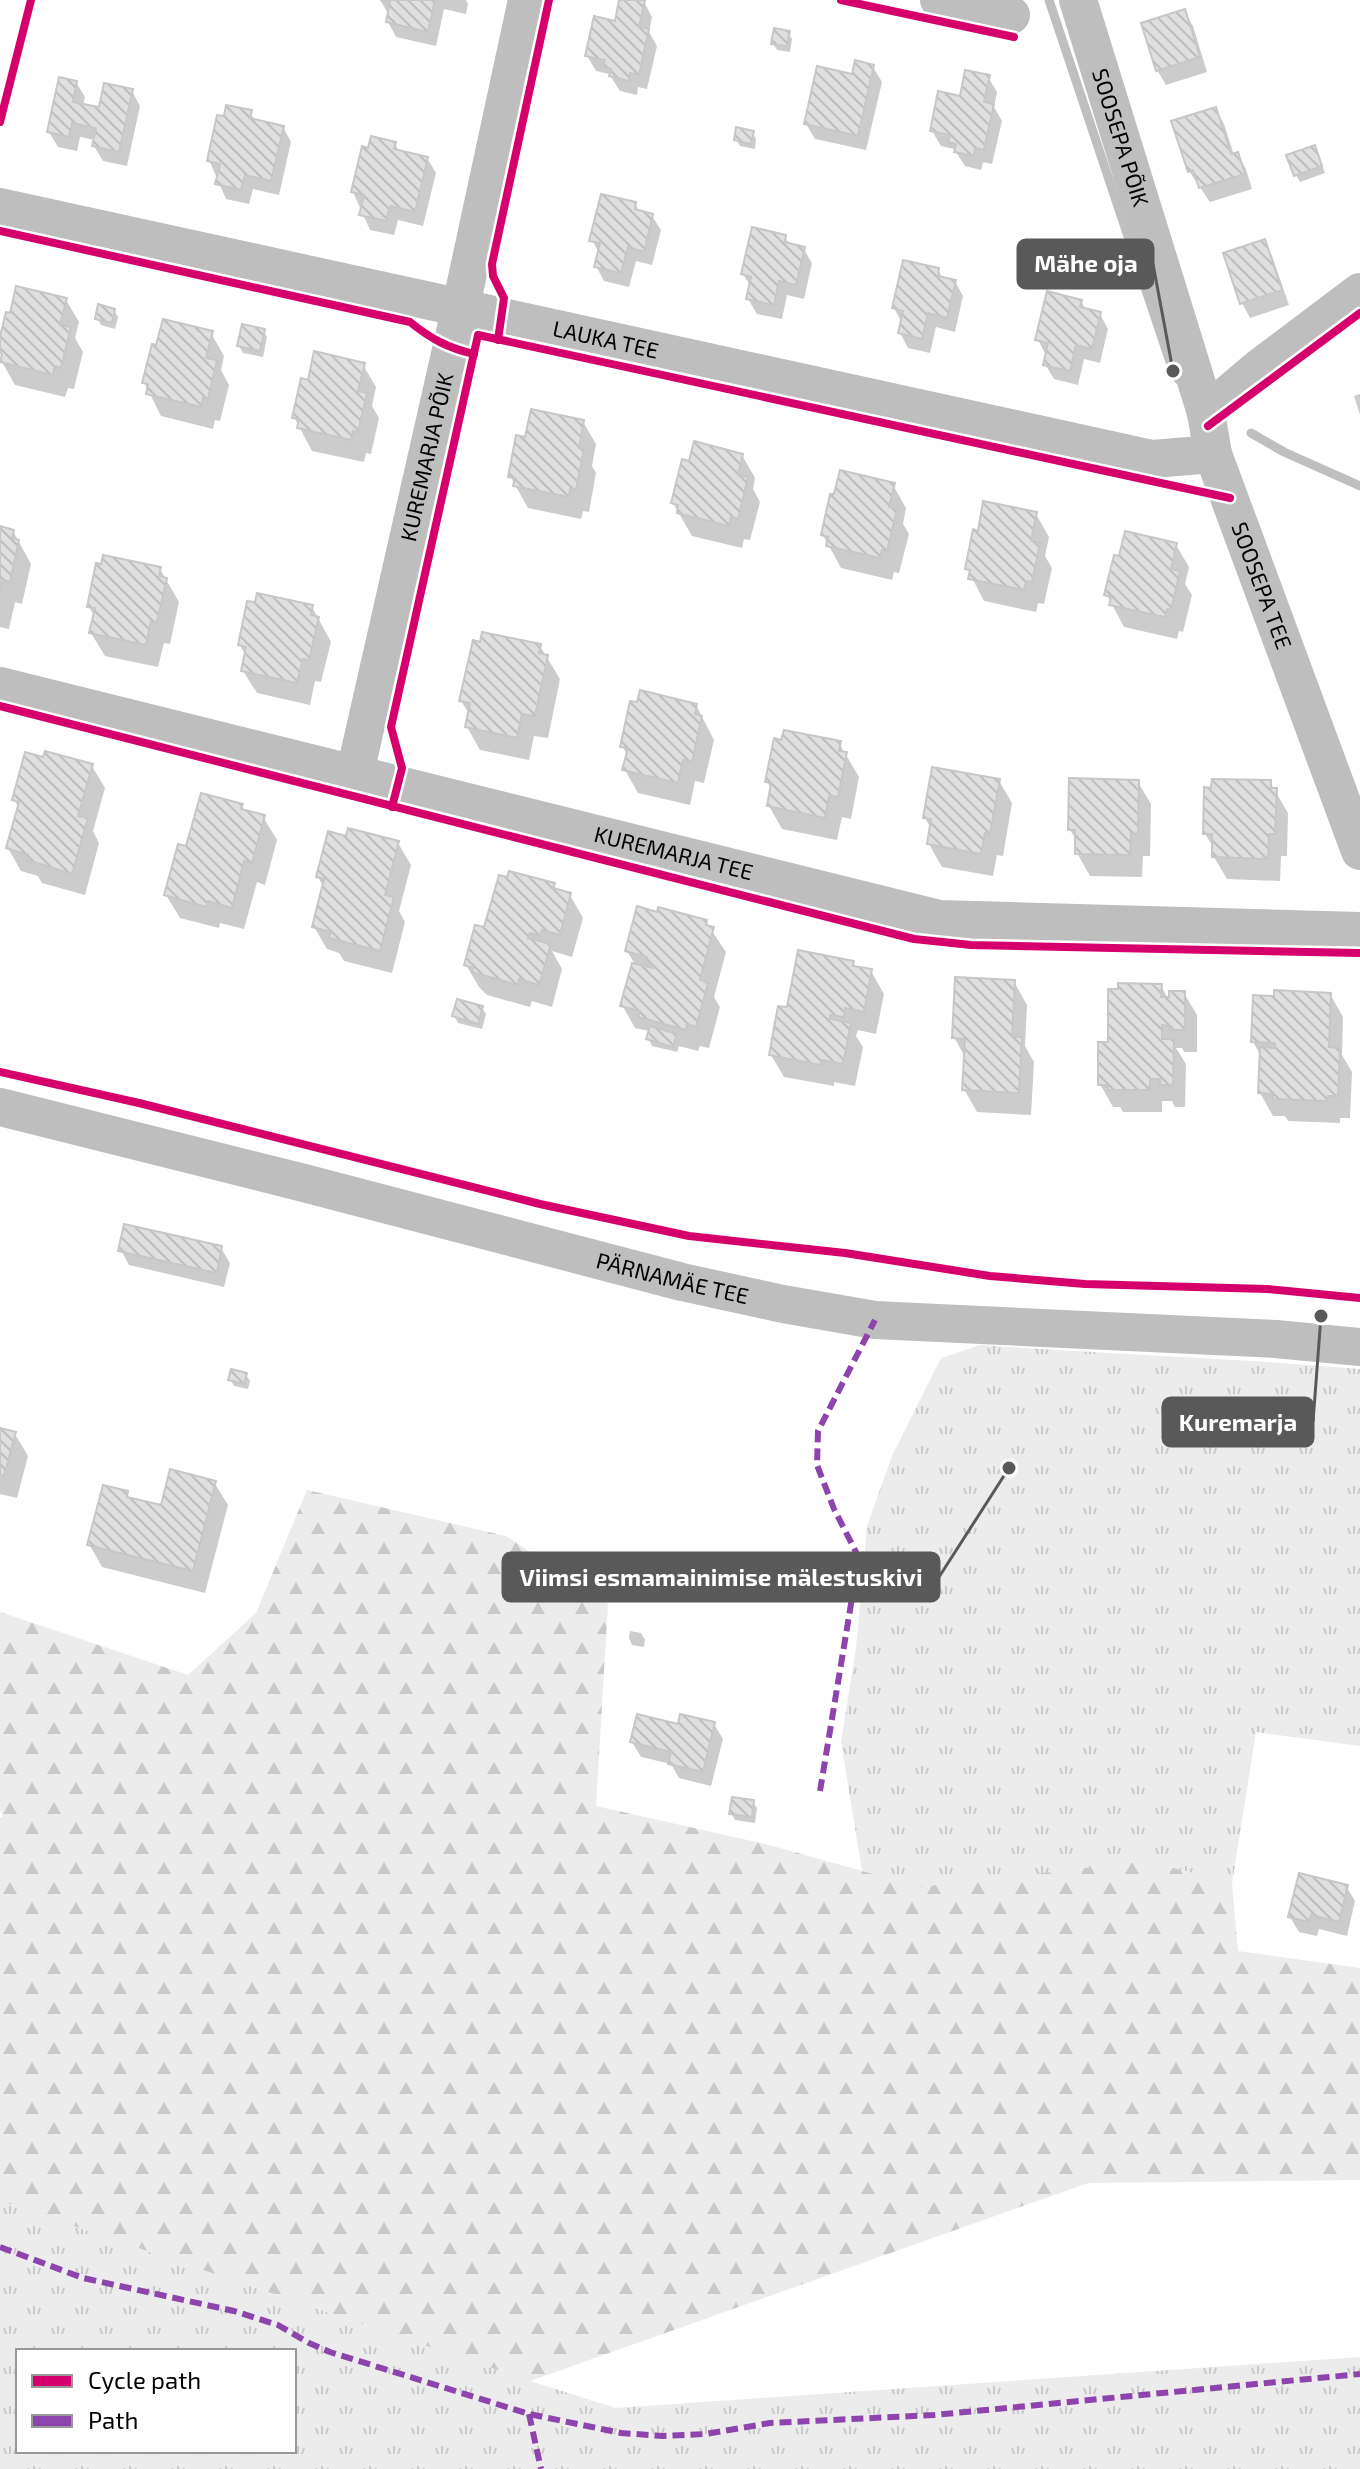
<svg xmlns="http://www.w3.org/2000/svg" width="1360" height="2469" font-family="'Exo 2',sans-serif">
<defs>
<pattern id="grass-tufts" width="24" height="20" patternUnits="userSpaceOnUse" patternTransform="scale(2)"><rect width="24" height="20" fill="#ececec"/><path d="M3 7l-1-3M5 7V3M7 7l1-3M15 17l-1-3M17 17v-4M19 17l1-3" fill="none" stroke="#c9c9c9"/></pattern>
<pattern id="forest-firs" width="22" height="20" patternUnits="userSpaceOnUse" patternTransform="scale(2)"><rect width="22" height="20" fill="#ececec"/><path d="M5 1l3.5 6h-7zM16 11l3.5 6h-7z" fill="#c9c9c9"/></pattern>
<pattern id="building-back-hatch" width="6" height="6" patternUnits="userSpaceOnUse" patternTransform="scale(2)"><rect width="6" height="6" fill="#dfdfdf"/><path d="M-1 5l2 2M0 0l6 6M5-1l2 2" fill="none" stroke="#bebebe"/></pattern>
</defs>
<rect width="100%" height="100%" fill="#fff"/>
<g fill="url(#grass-tufts)" fill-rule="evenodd">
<path d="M980,1345c127,9 254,13 380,24v377l-104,-14 -24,152 -84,-23 -228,27 -58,-17 -21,-129 15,-94 11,-122 25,-70 49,-98z"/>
<path d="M0,2201l530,180 86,27 744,-51v112h-1360zM18,2351h276v100h-276z"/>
</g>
<path fill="url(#forest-firs)" d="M307,1490l199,46 102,68 -12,202 173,39 151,42 228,-26 84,23 6,67 122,17v212l-272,3 -558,198 -530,-180v-383l3,-2 -3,-6v-198l188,63 68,-62z"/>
<g fill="#0003">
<path d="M380,0h86l2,4 -2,10 -22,-5 -8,37 -40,-9 -8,-15 1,-7z"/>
<path d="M621,0l23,2 8,15 -3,15 8,14 -10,43 -9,-2 -1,8 -17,-4 -11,-17 -13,-3 -9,-15 29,-33z"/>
<path d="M1184,12l9,14 14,46 -41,13 -9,-15z"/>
<path d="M788,33l4,6 -2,13 -13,-2 -4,-7z"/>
<path d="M873,67l9,15 -16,68 -51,-11 -9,-15 48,-48z"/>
<path d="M988,77l9,15 -3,15 8,14 -10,43 -9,-2 -2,8 -16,-4 -11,-17 -13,-3 -9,-15 29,-33z"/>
<path d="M76,82l9,15 -2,9 17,3 32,-18 8,15 -13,60 -24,-5 -9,-15 1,-6 -15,-3 -3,14 -19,-4 -9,-15z"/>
<path d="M1215,109l9,15 10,31 3,-1 9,15 6,20 -42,13 -21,-31z"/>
<path d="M250,112l5,9 28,6 8,15 -12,53 -26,-6 -4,15 -23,-5 -17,-39z"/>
<path d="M752,132l4,7 -1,10 -15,-3 -4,-7z"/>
<path d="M395,143l4,9 28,6 9,15 -13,53 -25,-6 -4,15 -24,-5 -17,-38 17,-42z"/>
<path d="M1318,154l7,19 -25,9 -4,-7z"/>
<path d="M635,204l5,9 12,3 9,14 -9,35 -16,-4 -7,26 -25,-6 -8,-15 3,-13 -7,-13z"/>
<path d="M785,237l5,9 13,2 9,15 -8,36 -17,-4 -5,24 -25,-5 -9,-15 3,-12 -8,-13z"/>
<path d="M1264,241l8,15 17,49 -39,13 -8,-15z"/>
<path d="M938,270l5,9 12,2 8,15 -8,36 -19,-5 -6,26 -22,-5 -8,-15 2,-10 -8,-15z"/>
<path d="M66,300l13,22 -4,16 8,14 -9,37 -6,-1 -3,9 -50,-12 -13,-23 -2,-17z"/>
<path d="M1081,301l5,9 14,4 8,15 -8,34 -16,-4 -6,26 -24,-6 -9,-15 1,-9 -8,-15z"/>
<path d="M114,310l4,7 -3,12 -14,-4 -4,-7z"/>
<path d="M263,330l4,7 -4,20 -20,-4 -4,-7z"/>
<path d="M211,333l13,23 -3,14 8,15 -9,36 -5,-1 -2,9 -52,-13 -17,-34z"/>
<path d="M363,365l13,22 -4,19 7,12 -8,36 -5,-1 -2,9 -52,-11 -18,-34 15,-35z"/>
<path d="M1360,394v21l-6,-19z"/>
<path d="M583,422l13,22 -4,22 4,7 -7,39 -6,-1 -2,8 -53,-11 -18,-32 17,-37z"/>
<path d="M742,455l13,23 -2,11 7,13 -10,38 -6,-1 -2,9 -50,-12 -19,-33z"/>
<path d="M893,485l13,23 -3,16 6,10 -10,39 -5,-1 -2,8 -51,-12 -18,-33z"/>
<path d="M1036,514l13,23 -4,19 7,12 -8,36 -6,-1 -2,9 -52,-11 -17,-33 12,-35z"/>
<path d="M0,528l13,3 18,33 -9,40 -7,-2 -6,27 -9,-2z"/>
<path d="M1176,545l13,22 -4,17 7,11 -9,37 -4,-1 -2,8 -53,-12 -17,-32z"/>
<path d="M160,569l19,33 -9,42 -6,-1 -6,24 -53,-11 -14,-23 4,-16 -6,-10z"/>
<path d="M312,607l19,35 -10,40 -6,-1 -5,24 -53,-12 -14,-22 3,-14 -6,-12z"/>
<path d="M540,646l20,33 -12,59 -14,-2 -5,24 -49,-10 -13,-23 3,-12 -9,-14z"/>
<path d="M696,705l18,35 -10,43 -9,-2 -5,24 -52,-12 -13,-23 3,-14 -6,-10z"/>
<path d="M839,743l20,34 -8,42 -9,-2 -5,23 -55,-11 -13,-23 3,-16 -5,-8z"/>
<path d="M45,759l47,7 13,22 -12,43 6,12 -14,52 -43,-12 -4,-7 -17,-5 -13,-23 11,-39 -5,-10z"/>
<path d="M999,781l13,22 -9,53 -6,-1 -4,21 -51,-9 -13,-23 2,-15 -6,-11z"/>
<path d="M1138,782l13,22 -1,52h-7l-1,21 -52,-1 -13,-23v-12l-7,-11z"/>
<path d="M1270,782l18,31 -1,43h-6l-1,25 -53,-2 -13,-22v-9l-9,-14z"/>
<path d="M242,806l3,6 18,5 14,23 -12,45 -8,-3 -13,47 -24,-6 -1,5 -39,-10 -14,-23 22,-47z"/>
<path d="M347,838l51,5 13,22 -12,46 6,11 -13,51 -48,-12 -5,-8 -12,-4 -13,-22 10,-39 -6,-11z"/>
<path d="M554,885l3,6 13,4 13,23 -11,39 -20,-6 10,18 -10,38 -20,-6 -2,6 -43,-12 -8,-8 -13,-22 19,-36z"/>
<path d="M706,922l20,30 -12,45 6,10 -11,41 -9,-2 -2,5 -19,-5 -2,6 -25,-6 -3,-7v-8l-14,-3 -13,-23 14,-39 -9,-15z"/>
<path d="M853,962l3,6 15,3 13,23 -8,40 -18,-4 -2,6 7,11 -8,39 -21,-4v4l-50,-9 -13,-22 18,-45z"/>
<path d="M1014,982l13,23 -2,41 9,16 -3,53 -54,-3 -13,-23 1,-32 -11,-20z"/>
<path d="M1161,986l9,16 14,-9 13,22v37h-13l-2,-4h-6l10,16 -1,43h-10l-3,-6h-10v11h-39l-3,-5h-7l-13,-23 10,-40z"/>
<path d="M1330,994l13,23 -1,38 10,17 -2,46h-10v5l-52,-2 -3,-5h-12l-13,-23 1,-37 -8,-14z"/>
<path d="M482,1008l4,6 -4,15 -24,-6 -4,-7z"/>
<path d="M221,1248l9,15 -6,24 -95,-22 -8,-15z"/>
<path d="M246,1375l4,6 -2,8 -14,-3 -4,-7z"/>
<path d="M0,1430l15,4 13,22 -11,42 -17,-4z"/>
<path d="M214,1482l14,23 -23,88 -103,-26 -13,-23 37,-51 4,7 32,8z"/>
<path d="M630,1631l11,2 4,7 -1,7 -12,-2 -3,-7z"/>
<path d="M714,1724l9,15 -12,47 -32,-8 -8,-14 -30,-7 -9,-15 47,-16z"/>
<path d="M753,1802l4,6 -2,15 -20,-3 -4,-7z"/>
<path d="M1346,1886l9,15 -8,35 -28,-7 -2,7 -18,-4 -9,-15z"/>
</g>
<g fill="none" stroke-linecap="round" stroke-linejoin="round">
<g stroke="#bfbfbf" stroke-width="9">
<path d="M1049,0l124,371 6,9"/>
<path d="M1251,433l33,19 76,34"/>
</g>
</g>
<g fill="url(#building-back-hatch)" stroke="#c7c7c7" stroke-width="2">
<path d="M380,0h55l-7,32 -42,-10 4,-20z"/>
<path d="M619,0h26l-6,27 10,2 -10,46 -9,-2 -1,8 -20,-5 2,-7 -8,-2 2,-7 -20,-4 9,-40 21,5z"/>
<path d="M1185,9l15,48 -44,14 -15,-48z"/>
<path d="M774,28l16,3 -3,15 -16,-2z"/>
<path d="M855,60l19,5 -16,71 -54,-12 13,-58 35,8z"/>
<path d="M965,70l25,5 -6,27 10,2 -10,46 -9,-2 -1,8 -20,-4 2,-8 -8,-2 2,-7 -20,-4 8,-40 22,5z"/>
<path d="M59,77l18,4 -4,21 26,5 5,-24 29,6 -14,63 -27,-6 4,-18 -24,-5 -3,14 -22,-5z"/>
<path d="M226,105l26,5 -2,8 34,8 -13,55 -26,-6 -4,15 -26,-6 5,-20 -13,-3 10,-46 7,1z"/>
<path d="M1216,107l15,47 7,-2 7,22 -46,14 -6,-18 -5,2 -17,-51z"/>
<path d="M736,127l18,4 -3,13 -17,-4z"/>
<path d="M371,136l25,6 -2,7 34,8 -13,55 -25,-6 -4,15 -27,-6 5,-20 -13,-3 11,-46 6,2z"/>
<path d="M1315,145l7,21 -28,10 -8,-21z"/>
<path d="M601,194l35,8 -1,7 18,5 -9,38 -16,-5 -7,26 -27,-6 6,-24 -11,-2z"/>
<path d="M752,227l34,8 -1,7 20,5 -9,38 -17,-4 -5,24 -28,-6 5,-22 -10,-3z"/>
<path d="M1265,239l17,51 -42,14 -17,-51z"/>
<path d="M903,260l36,8 -1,8 18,4 -9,38 -19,-5 -6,26 -24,-6 5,-22 -11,-3z"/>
<path d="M16,286l51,12 -7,27 11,2 -10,41 -6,-2 -2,9 -53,-13 2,-8 -2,-1v-17l6,-24 4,1z"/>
<path d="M1047,291l35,9 -2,7 21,5 -9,37 -16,-4 -6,26 -27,-6 5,-22 -13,-3z"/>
<path d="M98,304l17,5 -3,14 -17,-4z"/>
<path d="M163,319l50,12 -7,27 11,2 -9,39 -5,-1 -2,9 -55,-13 2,-10 -6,-1 10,-39 4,1z"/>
<path d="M242,324l23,5 -5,22 -23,-5z"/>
<path d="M314,351l51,12 -7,28 9,2 -9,39 -5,-1 -2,9 -54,-12 2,-9 -7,-1 9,-40 7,2z"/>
<path d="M531,409l53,11 -5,28 5,1 -8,41 -6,-1 -1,8 -56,-11 2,-8 -7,-1 8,-42 9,2z"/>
<path d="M694,441l49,13 -5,21 10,2 -10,42 -7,-2 -2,9 -52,-13 1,-8 -7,-2 11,-44 7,2z"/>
<path d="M840,470l55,13 -6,24 8,2 -10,42 -5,-1 -2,8 -54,-12 2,-9 -7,-2 9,-41h4z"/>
<path d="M983,501l54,11 -6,29 9,2 -8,39 -6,-1 -2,9 -56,-11 2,-9 -5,-1 8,-40 5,2z"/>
<path d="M0,526l14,4 -2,8 7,2 -9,42 -7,-2 -3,13z"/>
<path d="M1125,531l52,12 -6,26 9,2 -9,39 -4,-1 -2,8 -56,-12 2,-8 -7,-2 10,-40 5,1z"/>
<path d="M103,555l58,12 -2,9 8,2 -10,44 -6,-1 -5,24 -57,-12 6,-25 -8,-1 9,-44 5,1z"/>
<path d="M257,593l56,12 -2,10 8,2 -10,43 -6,-1 -6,24 -56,-12 5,-24 -8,-2 9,-44 8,1z"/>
<path d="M482,632l59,12 -2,9 9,2 -13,61 -13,-2 -5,24 -52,-11 5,-24 -11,-2 14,-61 7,2z"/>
<path d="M640,690l57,14 -2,10 7,2 -10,46 -9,-2 -5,23 -56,-13 6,-22 -8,-1 10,-46 7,1z"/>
<path d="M784,730l57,11 -2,10 8,1 -9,45 -9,-1 -4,22 -58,-12 4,-23 -6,-1 9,-44 7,2z"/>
<path d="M45,751l48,13 -15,52 10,2 -16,56 -45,-14 1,-5 -22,-7 13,-46 -7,-2 13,-48 18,5z"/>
<path d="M932,767l68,12 -10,55 -5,-1 -4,21 -54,-10 4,-25 -8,-1z"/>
<path d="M1069,778l70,2 -1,54 -7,-1 -1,22 -55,-1v-24h-7z"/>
<path d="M1212,779l59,1v8h6l-2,46h-6l-1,25 -56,-2v-23h-9l1,-47 7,1z"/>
<path d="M201,793l42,11 -2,5 24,6 -13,48 -8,-2 -12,47 -24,-7 -2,6 -42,-12 14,-51 8,2z"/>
<path d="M348,828l51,13 -14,54 9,2 -14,54 -51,-13 2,-6 -19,-5 12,-48 -8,-2 12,-46 18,5z"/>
<path d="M509,871l46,12 -2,5 18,5 -11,42 -18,-5 -2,6 -10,-3 -2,5 23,6 -12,41 -20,-6 -1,6 -46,-13 1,-4 -9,-3 11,-40 9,2 15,-52 8,2z"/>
<path d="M637,906l20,6 1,-5 49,13 -1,5 8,2 -14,53 8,3 -12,44 -9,-3 -1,6 -48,-13 2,-6 -20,-5 12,-43 21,5 1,-3 -8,-2 1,-6 -22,-6z"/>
<path d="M798,950l56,11 -1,5 19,3 -8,43 -19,-4 -1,9 -14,-2v4l21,4 -8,41 -21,-4 -1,5 -52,-10 9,-49 9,1z"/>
<path d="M955,977l60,3 -3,57h10l-3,56 -57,-3 3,-51 -13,-1z"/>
<path d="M1118,983l44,1 -1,13h8v-6h16v39h-16v-4l-7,-1v14h12l-1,46h-13v-6h-10v11h-42v-5h-10v-43h10v-53h10z"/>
<path d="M1274,990l57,3 -2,54 11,1 -2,48h-10l-1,5 -54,-2v-5l-15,-1 2,-46 15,1v-5l-24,-1 2,-47 21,1z"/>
<path d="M457,999l26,7 -5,18 -26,-8z"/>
<path d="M650,1026l27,8 -4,13 -27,-8z"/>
<path d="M124,1224l98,22 -5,27 -99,-22z"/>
<path d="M231,1369l16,4 -3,11 -16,-4z"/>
<path d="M0,1428l16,4 -12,44 -4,-1z"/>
<path d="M170,1469l46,12 -23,90 -106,-26 16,-60 25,6 -1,6 34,8z"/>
<path d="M637,1714l41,10 2,-10 35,8 -12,50 -35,-8 3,-12 -41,-10z"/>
<path d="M732,1797l22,3 -2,17 -23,-3z"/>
<path d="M1299,1873l49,12 -9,37 -28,-7 -2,7 -21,-5z"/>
</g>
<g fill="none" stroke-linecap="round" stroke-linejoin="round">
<g stroke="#bebebe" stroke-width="38">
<path d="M939,0l72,15"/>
<path id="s1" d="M1078,0l128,413"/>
<path id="s2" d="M0,207l1152,252 61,-5"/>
<path id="s3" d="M1360,292l-101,76 -53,45 7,41 147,397"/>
<path id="s4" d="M0,686l939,233 421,12"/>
<path id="s5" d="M355,773l106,-467 66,-306"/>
<path id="s6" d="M0,1107l300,75 382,100 101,22 92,16 401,19 84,8"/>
</g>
<g stroke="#8e44ad" stroke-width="6" stroke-dasharray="12 6" stroke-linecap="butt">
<path d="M820,1791l32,-193 4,-46 -22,-43 -17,-44 1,-34 57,-111"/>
<path d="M0,2247l83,31 151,33 44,14 31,18 21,9 199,62 92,19 42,3 42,-2 65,-11 164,-8 426,-41"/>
<path d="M529,2414l12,55"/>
</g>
<defs>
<g id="cycleway">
<path d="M841,0l173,37"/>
<path d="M0,122l31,-122"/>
<path d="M0,231l410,91c21,17 38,26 64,32"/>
<path d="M498,340l6,-42 -11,-22 -1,-12 57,-264"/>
<path d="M1208,426l152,-113"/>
<path d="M0,706l914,233 57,6 389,8"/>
<path d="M392,807l10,-39 -11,-41 87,-392 752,163"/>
<path d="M0,1072l139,31 401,101 149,32 156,17 145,23 95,8 182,5 93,9"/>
</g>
</defs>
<use href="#cycleway" stroke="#fff" stroke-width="13"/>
<use href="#cycleway" stroke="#d6006c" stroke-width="8"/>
</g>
<g text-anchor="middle" stroke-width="8" stroke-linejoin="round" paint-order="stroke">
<g font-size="22" fill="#000" stroke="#fff">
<text dy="8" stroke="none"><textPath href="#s1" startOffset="144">SOOSEPA PÕIK</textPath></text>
<text dy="8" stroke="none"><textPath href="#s2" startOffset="620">LAUKA TEE</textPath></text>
<text dy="8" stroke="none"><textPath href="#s5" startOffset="324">KUREMARJA PÕIK</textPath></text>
<text dy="8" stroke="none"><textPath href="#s3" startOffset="378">SOOSEPA TEE</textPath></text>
<text dy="8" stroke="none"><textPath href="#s4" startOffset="694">KUREMARJA TEE</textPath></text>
<text dy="8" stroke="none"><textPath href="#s6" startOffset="694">PÄRNAMÄE TEE</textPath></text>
</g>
</g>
<path fill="none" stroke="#595959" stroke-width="3" d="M1173 371L1153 264M1321 1316L1313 1422M1009 1468L939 1577"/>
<g fill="#595959" stroke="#fff" stroke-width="3">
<circle cx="1173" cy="371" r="8"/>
<circle cx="1321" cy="1316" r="8"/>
<circle cx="1009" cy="1468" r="8"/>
</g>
<g fill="#595959" stroke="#595959" stroke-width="3">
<rect x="1018" y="240" width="135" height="48" rx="8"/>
<rect x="1163" y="1398" width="150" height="48" rx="8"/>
<rect x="503" y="1553" width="436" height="48" rx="8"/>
</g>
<g font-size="24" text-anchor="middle" font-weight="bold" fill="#fff">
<text x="1086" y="272">Mähe oja</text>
<text x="1238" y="1431">Kuremarja</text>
<text x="721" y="1586">Viimsi esmamainimise mälestuskivi</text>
</g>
<rect x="16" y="2349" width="280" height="104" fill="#ffffff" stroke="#999999" stroke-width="2"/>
<rect x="32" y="2375" width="40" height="12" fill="#d6006c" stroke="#999999" stroke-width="2"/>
<text x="88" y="2389" font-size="24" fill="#000000">Cycle path</text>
<rect x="32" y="2415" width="40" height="12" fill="#8e44ad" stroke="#999999" stroke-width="2"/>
<text x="88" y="2429" font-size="24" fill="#000000">Path</text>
</svg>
